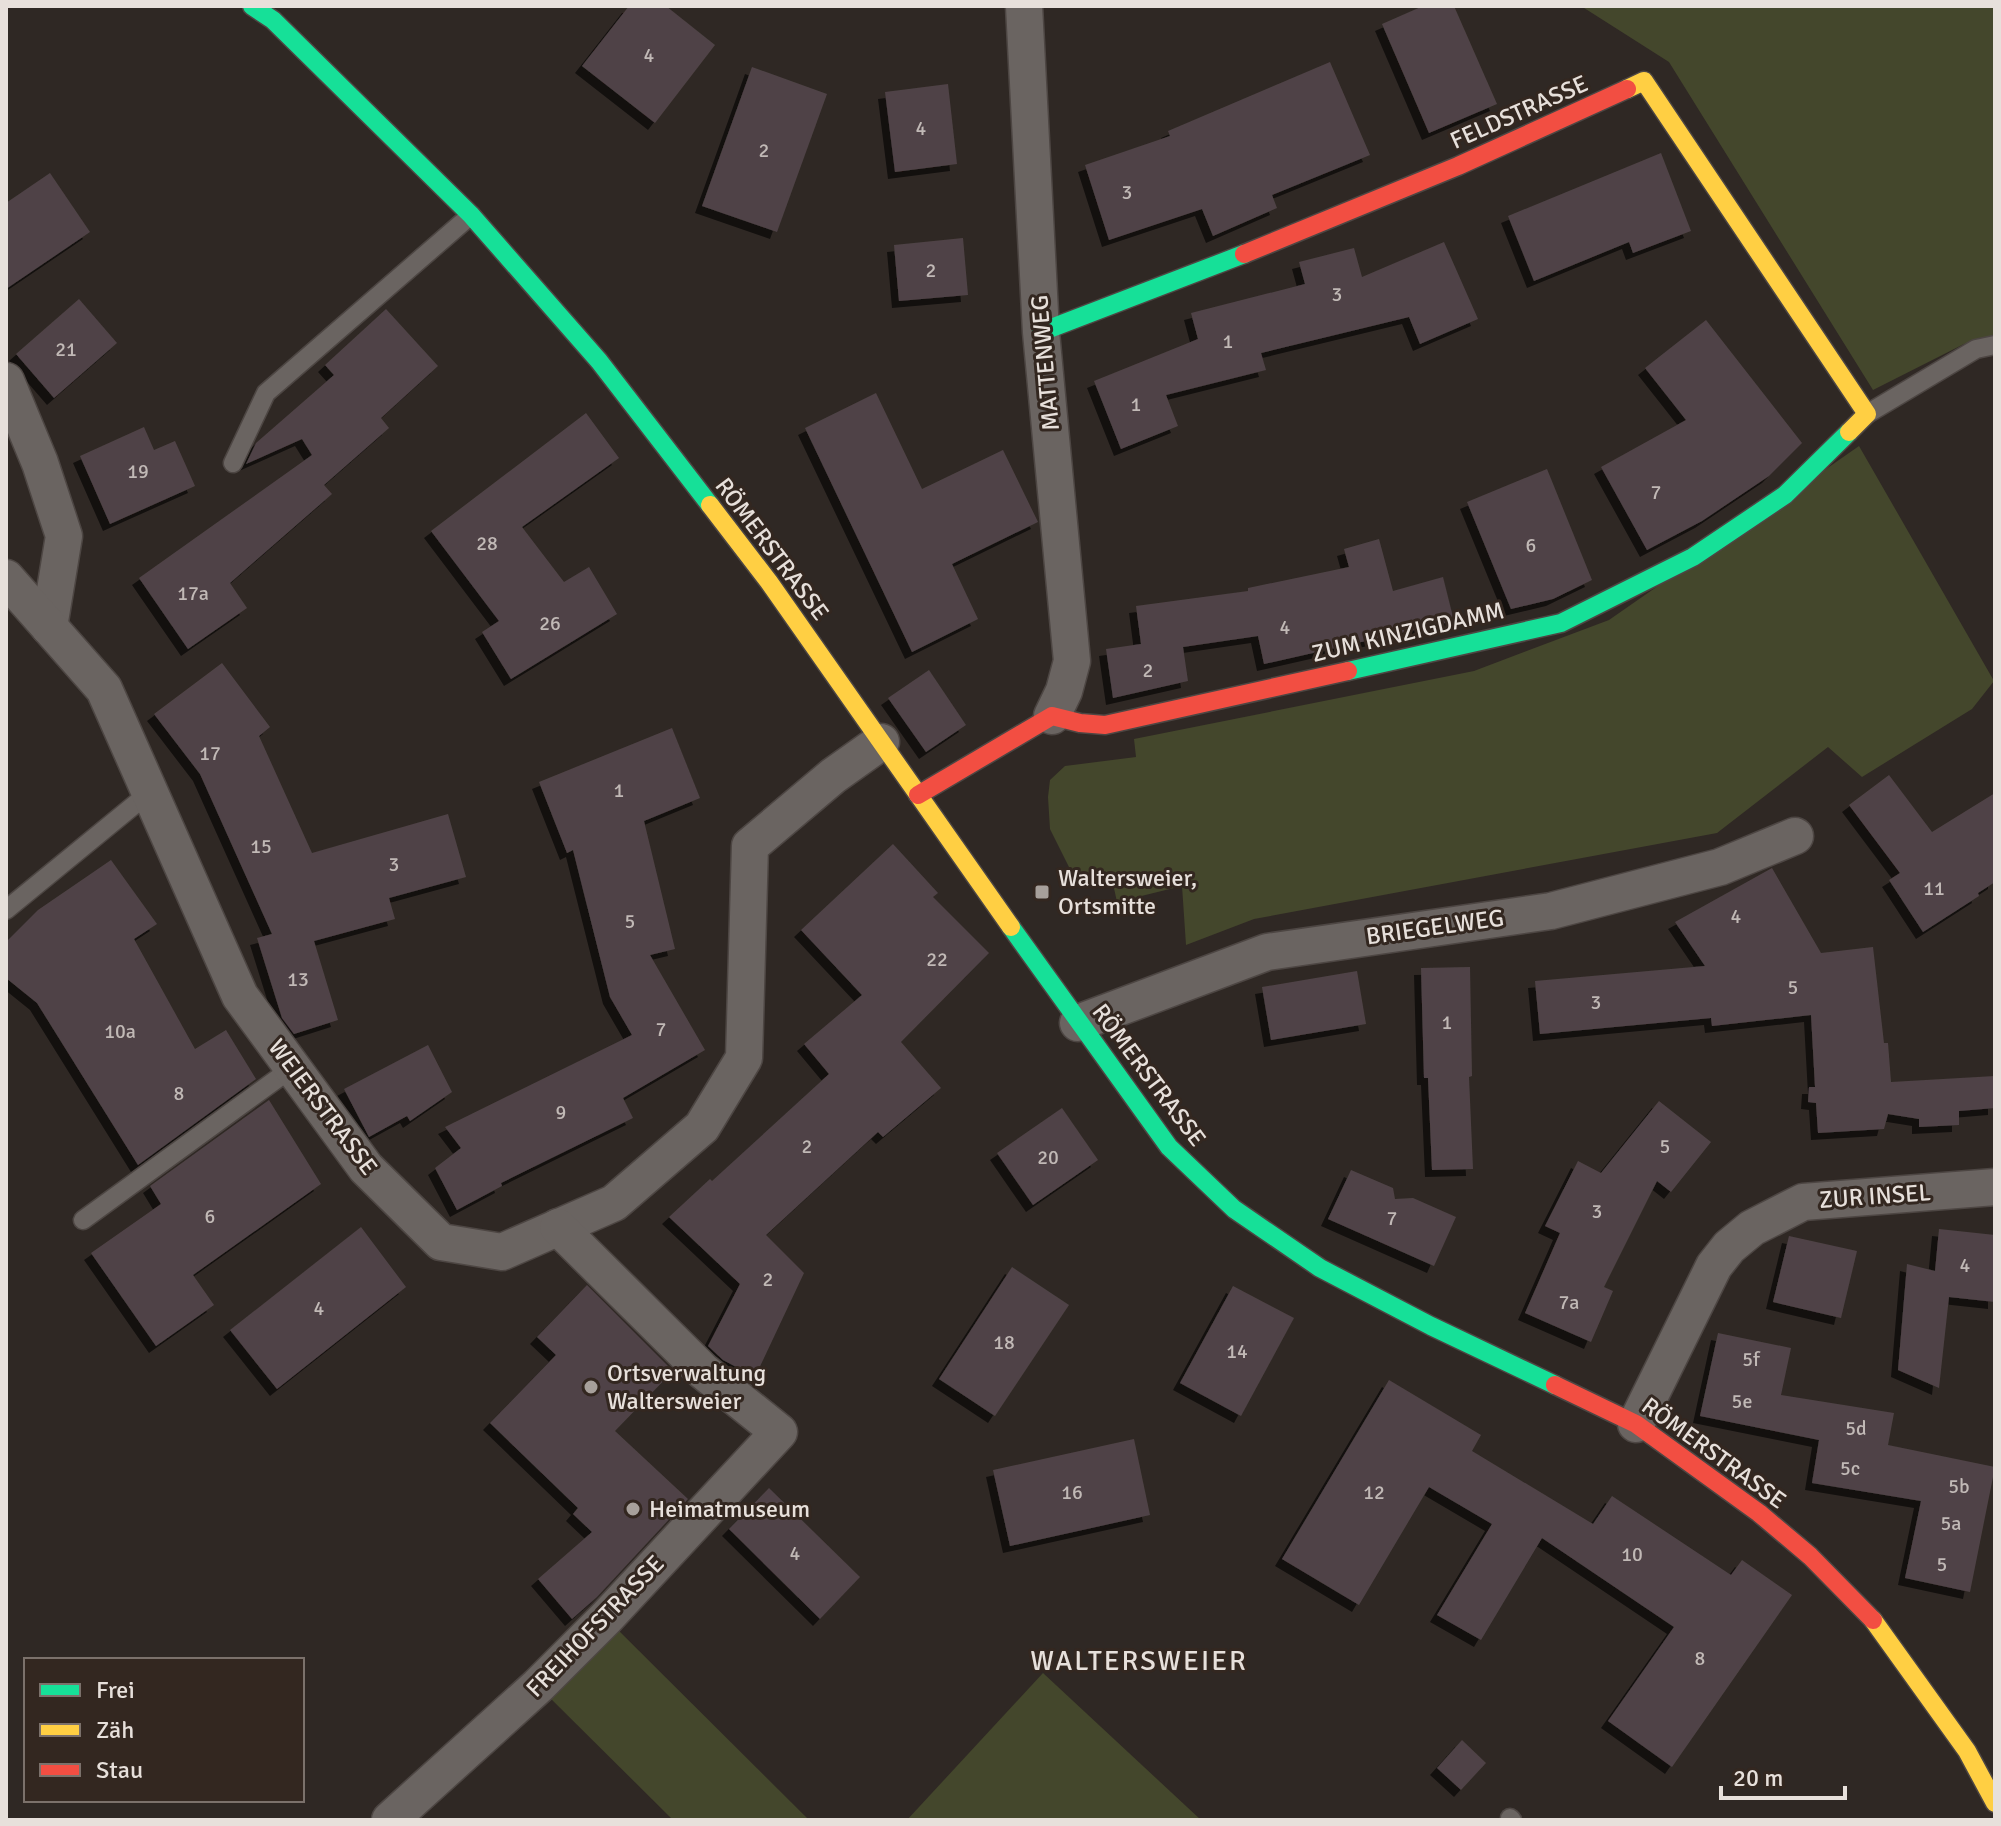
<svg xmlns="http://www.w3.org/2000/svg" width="2001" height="1826" font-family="Signika,sans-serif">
<defs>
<filter id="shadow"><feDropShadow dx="-7" dy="7" stdDeviation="0" flood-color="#0009"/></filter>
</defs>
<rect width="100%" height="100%" fill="#2f2824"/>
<g fill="#44472c">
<path d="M1581,6h414v329l-31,9 -91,46 -204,-328z"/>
<path d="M1859,446l135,235 -22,28 -110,68 -34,-30 -111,86 -463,86 -68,26 -4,-59 -65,16 -5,-23 -34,-3 -7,-5 -21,-42 -2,-32 2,-17 15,-14 71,-9 -2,-18 340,-68 135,-51z"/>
<path d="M606,1618l203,202h-136l-135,-134z"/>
<path d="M1043,1673l158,147h-294z"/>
</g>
<g fill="#4f4346" filter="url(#shadow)">
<path d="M629,6h37l49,39 -60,78 -73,-57z"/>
<path d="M1423,6h31l43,98 -68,29 -47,-109z"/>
<path d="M1330,62l40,93 -98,40 5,13 -64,28 -11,-27 -93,31 -24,-75 85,-29 -2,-5z"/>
<path d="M752,67l75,27 -50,138 -75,-26z"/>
<path d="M948,84l9,80 -62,8 -10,-80z"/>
<path d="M1661,153l30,78 -58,22 -4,-11 -95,39 -26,-65z"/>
<path d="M50,173l40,59 -84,57v-86z"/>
<path d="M963,238l5,57 -69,6 -5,-56z"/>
<path d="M1444,242l34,77 -58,25 -11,-27 -148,36 5,17 -100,25 12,31 -57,23 -27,-68 104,-42 -7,-26 114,-29 -6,-22 55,-14 8,29z"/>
<path d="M79,299l38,44 -63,55 -38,-44z"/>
<path d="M386,309l52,57 -57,52 8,10 -65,57 8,9 -102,89 17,25 -59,41 -49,-71 173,-123 -10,-16 -56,25 10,-21 78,-68 -9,-10z"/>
<path d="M1706,320l96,123 -33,33 -67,45 -55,29 -46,-83 85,-47 -41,-52z"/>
<path d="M876,393l46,96 81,-39 35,72 -86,42 26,55 -66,33 -107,-224z"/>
<path d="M586,413l33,45 -97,69 42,55 25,-15 28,47 -106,65 -29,-47 17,-11 -68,-90z"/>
<path d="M144,427l10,23 21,-9 20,45 -85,38 -30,-68z"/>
<path d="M1547,469l45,111 -39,19 -42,10 -44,-107z"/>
<path d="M1379,539l14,52 50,-14 11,44 -190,43 -6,-28 -75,11 5,34 -75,17 -7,-49 35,-5 -5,-38 112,-15v-3l101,-21 -5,-18z"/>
<path d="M222,663l48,64 -11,9 53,117 136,-39 18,63 -77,21 6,21 -81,22 24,79 -44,14 -12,-16 -25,-80 15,-4 -72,-160 -46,-60z"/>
<path d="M929,670l37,55 -40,27 -38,-54z"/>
<path d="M672,728l28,70 -56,23 31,128 -25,6 55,95 -82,48 10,20 -132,65 1,3 -45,24 -22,-42 26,-20 -16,-21 187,-92 -22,-38 -37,-147 -6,3 -28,-71z"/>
<path d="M1889,775l43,57 63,-39v89l-17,11 1,3 -56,36 -34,-52 11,-7 -51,-68z"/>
<path d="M893,844l45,49 -5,4 56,56 -88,89 40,46 -58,49 -5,-5 -112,103 38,38 -49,104 -32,-17 -15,-14 32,-62 -71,-67 41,-38 2,2 117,-107 -25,-30 58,-49 -61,-65z"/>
<path d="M111,860l46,64 -23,15 61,110 31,-19 30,49 -118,86 -101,-162 -31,-25v-36l32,-32z"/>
<path d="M1772,868l49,85 52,-6 11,96h4l3,39 104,-6v32l-36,3v14l-40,2v-8l-31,-5 -4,15 -66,4 -2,-30 -8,-1 1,-15h6l-4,-72 -99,11 -1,-8 -171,16 -5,-53 170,-15 -30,-44z"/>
<path d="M1470,967l2,109 -3,1 4,92 -41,1 -4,-92h-4l-3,-110z"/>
<path d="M1357,971l9,53 -95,16 -9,-53z"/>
<path d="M428,1045l24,47 -42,29 -3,-5 -38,21 -25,-48z"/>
<path d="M269,1100l52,84 -128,91 21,30 -58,41 -65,-93 70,-49 -11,-18z"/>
<path d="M1659,1101l52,41 -40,50 -14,-11 -53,106 9,4 -22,51 -66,-29 35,-80 -15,-7 33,-65 23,12z"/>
<path d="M1062,1108l36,52 -65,45 -36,-52z"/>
<path d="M1351,1170l42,18 2,11 18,-1 43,19 -22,49 -106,-47z"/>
<path d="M361,1227l45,60 -129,102 -47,-59z"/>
<path d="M1939,1229l56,6v67l-46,-5 -10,91 -41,-18 9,-106 28,7z"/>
<path d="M1789,1236l68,15 -16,67 -68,-16z"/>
<path d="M1012,1267l57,38 -74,111 -56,-37z"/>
<path d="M587,1285l86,86 -58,60 73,68 -91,98 -25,22 -34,-40 54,-47 -19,-18 5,-6 -88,-85 66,-68 -19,-18z"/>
<path d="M1233,1286l61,32 -53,98 -61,-33z"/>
<path d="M1718,1333l73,15 -10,47 113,18 -6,32 107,22 -25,125 -65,-14 16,-77 -109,-18 7,-43 -119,-24z"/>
<path d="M1389,1380l92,55 -9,16 121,73 19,-28 119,79 11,-15 50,35 -120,172 -64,-46 66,-94 -132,-89 -61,102 -44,-25 55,-91 -63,-37 -70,118 -77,-46z"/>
<path d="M1134,1439l16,76 -140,31 -17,-76z"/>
<path d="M769,1488l91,89 -40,42 -91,-90z"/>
<path d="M1462,1740l24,23 -25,27 -24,-22z"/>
</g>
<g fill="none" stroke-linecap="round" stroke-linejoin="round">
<defs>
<g id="lane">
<path d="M1867,414l109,-65 19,-4"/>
<path d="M233,463l33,-70 205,-178"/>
<path d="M6,910l144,-118"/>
<path d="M83,1220l209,-152"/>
<path d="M1510,1818l2,2"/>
</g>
<g id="street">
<path d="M1024,6l17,326 31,329 -8,30 -12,25"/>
<path d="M6,381l34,82 24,73 -15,91"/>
<path d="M6,578l98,111 136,307 126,172 75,74 61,10 112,-49 88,-76 42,-69 6,-212 83,-70 48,-34"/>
<path d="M1078,1023l189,-71 284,-41 169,-44 75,-31"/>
<path d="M1636,1424l78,-158 15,-19 23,-19 51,-26 192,-15"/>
<path d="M390,1820l148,-134 68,-68 173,-186 -76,-61 -145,-144"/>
</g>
<g id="fast">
<path d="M252,6l21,14 198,195 128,146 111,144"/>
<path d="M1041,332l203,-78"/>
<path d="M1348,671l213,-48 132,-66 92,-62 64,-63"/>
<path d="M1011,927l158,220 65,62 86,59 111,58 124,59"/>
</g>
<g id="slow">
<path d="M1627,89l17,-8 223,333 -18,18"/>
<path d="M710,505l59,77 242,345"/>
<path d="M1873,1620l94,131 28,52"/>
</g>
<g id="jam">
<path d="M1244,254l214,-88 169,-77"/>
<path d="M918,795l134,-79 28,7 25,2 243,-54"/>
<path d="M1555,1385l81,39 123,89 51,43 63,64"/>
</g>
</defs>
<use href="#lane" stroke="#4d4643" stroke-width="21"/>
<use href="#street" stroke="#4d4643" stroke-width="39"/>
<use href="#fast" stroke="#4d4643" stroke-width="21"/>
<use href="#slow" stroke="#4d4643" stroke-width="21"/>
<use href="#jam" stroke="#4d4643" stroke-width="21"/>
<use href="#lane" stroke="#6a6461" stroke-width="18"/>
<use href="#street" stroke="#6a6461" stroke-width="36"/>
<use href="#fast" stroke="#16e098" stroke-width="18"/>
<use href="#slow" stroke="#ffcf43" stroke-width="18"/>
<use href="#jam" stroke="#f24e42" stroke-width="18"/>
</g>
<g fill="#a7a09b" stroke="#332720" stroke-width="3">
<rect x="1034" y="884" width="16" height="16" rx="4"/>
<circle cx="591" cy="1387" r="8"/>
<circle cx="633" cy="1509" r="8"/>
</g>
<g text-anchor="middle" stroke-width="6" stroke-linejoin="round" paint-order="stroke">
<g font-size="20" fill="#c1b9b6">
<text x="649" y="62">4</text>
<text x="921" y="135">4</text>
<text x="764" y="157">2</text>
<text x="1127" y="199">3</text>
<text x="931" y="277">2</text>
<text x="1337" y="301">3</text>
<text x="1228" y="348">1</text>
<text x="66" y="356">21</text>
<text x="1136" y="411">1</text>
<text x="138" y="478">19</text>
<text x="1656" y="499">7</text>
<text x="487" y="550">28</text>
<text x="1531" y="552">6</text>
<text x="193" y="600">17a</text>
<text x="550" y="630">26</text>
<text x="1285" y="634">4</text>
<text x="1148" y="677">2</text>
<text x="210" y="760">17</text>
<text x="619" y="797">1</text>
<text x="261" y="853">15</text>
<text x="394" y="871">3</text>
<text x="1934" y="895">11</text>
<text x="1736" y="923">4</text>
<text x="630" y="928">5</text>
<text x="937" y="966">22</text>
<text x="298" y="986">13</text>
<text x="1793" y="994">5</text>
<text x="1596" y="1009">3</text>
<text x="1447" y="1029">1</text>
<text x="661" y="1036">7</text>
<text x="120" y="1038">10a</text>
<text x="179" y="1100">8</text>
<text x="561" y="1119">9</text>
<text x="807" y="1153">2</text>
<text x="1665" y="1153">5</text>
<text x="1048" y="1164">20</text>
<text x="1597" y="1218">3</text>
<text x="210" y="1223">6</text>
<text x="1392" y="1225">7</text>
<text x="1965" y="1272">4</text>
<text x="768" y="1286">2</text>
<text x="1569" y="1309">7a</text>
<text x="319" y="1315">4</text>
<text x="1004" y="1349">18</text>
<text x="1237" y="1358">14</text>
<text x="1751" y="1366">5f</text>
<text x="1742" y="1408">5e</text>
<text x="1856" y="1435">5d</text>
<text x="1850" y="1475">5c</text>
<text x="1959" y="1493">5b</text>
<text x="1072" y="1499">16</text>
<text x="1374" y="1499">12</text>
<text x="1951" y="1530">5a</text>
<text x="795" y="1560">4</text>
<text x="1632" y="1561">10</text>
<text x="1942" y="1571">5</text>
<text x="1700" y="1665">8</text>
</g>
<g font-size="24" fill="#e7e0db" stroke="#332720">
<text transform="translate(1519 112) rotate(-24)" y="8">FELDSTRASSE</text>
<text transform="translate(1045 363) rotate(-95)" y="8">MATTENWEG</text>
<text transform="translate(772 549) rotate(53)" y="8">RÖMERSTRASSE</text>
<text transform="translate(1408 632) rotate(-13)" y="8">ZUM KINZIGDAMM</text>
<text transform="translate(1435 927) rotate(-8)" y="8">BRIEGELWEG</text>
<text transform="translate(1149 1075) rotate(53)" y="8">RÖMERSTRASSE</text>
<text transform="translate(323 1107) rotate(53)" y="8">WEIERSTRASSE</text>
<text transform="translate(1875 1196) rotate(-4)" y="8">ZUR INSEL</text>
<text transform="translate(1714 1453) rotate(36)" y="8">RÖMERSTRASSE</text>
<text transform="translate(595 1626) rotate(-46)" y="8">FREIHOFSTRASSE</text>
</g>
<g font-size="24" fill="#e7e0db" stroke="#332720" text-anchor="start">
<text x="1058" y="886">Waltersweier,<tspan x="1058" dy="28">Ortsmitte</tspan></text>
<text x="607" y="1381">Ortsverwaltung<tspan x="607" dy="28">Waltersweier</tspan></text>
<text x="649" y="1517">Heimatmuseum</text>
</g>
<g font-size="28" letter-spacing="2" fill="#e7e0db" stroke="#332720">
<text x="1139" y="1670">WALTERSWEIER</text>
</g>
</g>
<rect width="2001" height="1826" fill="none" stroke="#e7e0db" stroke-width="16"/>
<rect x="24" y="1658" width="280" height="144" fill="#332720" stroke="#7b716b" stroke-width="2"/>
<rect x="40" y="1684" width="40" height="12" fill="#16e098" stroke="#7b716b" stroke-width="2"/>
<text x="96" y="1698" font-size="24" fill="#e7e0db">Frei</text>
<rect x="40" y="1724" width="40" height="12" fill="#ffcf43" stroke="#7b716b" stroke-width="2"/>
<text x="96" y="1738" font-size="24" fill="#e7e0db">Zäh</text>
<rect x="40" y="1764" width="40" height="12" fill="#f24e42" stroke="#7b716b" stroke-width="2"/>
<text x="96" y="1778" font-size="24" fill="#e7e0db">Stau</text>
<path d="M1721 1786v12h124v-12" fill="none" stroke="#e7e0db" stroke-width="4"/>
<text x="1733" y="1786" font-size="24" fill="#e7e0db" stroke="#332720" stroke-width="6" paint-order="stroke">20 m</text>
</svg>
